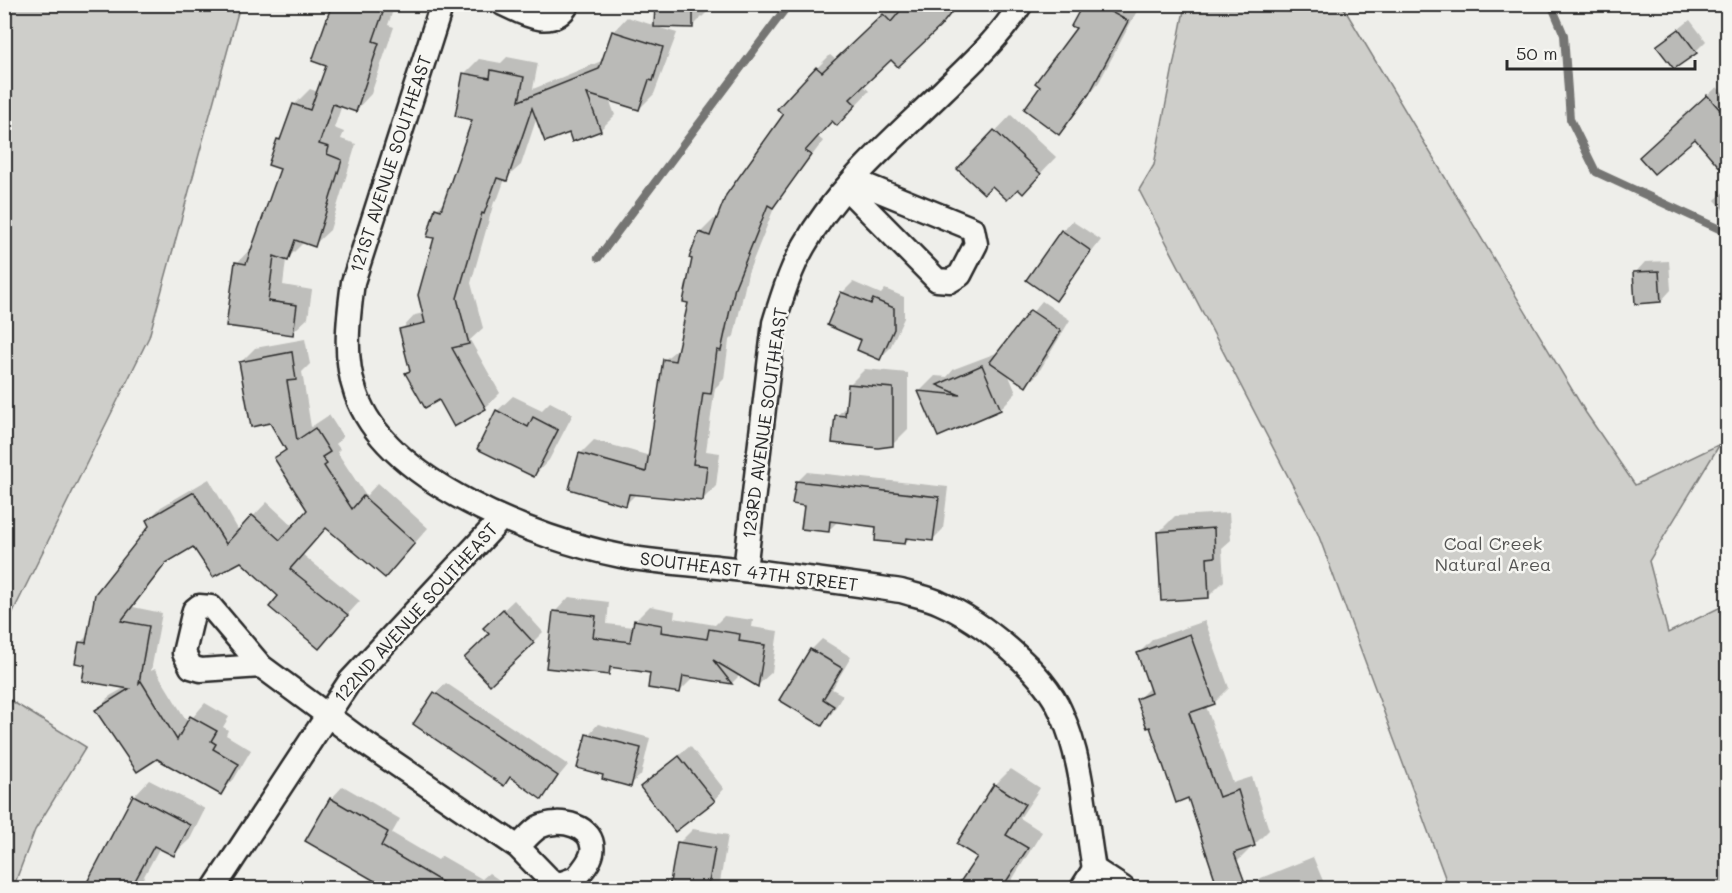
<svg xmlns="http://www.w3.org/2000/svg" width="1732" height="893" font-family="Mali,sans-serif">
<rect width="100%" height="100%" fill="#eeeeea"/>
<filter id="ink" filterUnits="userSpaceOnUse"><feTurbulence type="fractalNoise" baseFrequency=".0167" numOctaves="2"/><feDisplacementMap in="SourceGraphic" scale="12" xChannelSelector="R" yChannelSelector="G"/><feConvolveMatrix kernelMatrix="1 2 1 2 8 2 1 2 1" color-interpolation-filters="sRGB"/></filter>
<g filter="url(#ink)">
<g fill="#cececa" stroke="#7c7c7a" stroke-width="1.5">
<path d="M5,4l235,1 -91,332 -144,291z"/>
<path d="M1185,5h157l244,408 49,72 85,-41 -71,117 19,72 59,-29v284h-278l-131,-354 -179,-344 15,-25z"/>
<path d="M5,697l81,50 -51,83 -22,58h-9z"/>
</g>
<g fill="#0003">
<path d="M333,4h62l-7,21 6,2 -23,67 -15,16 -14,-5 -8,23 10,4 -3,7 15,5 -26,86 -16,15 -10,-3 -18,18 -3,25 29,5 -4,28 -16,15 -55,-70 15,-16 30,-79 -4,-29 6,-5 10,-29 16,-16 8,3 10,-27z"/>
<path d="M656,4h52v7l-16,16h-35l20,6 -23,61 -15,15 -30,-10 6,16 -14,14 -28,11 -3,-9 -33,-14 -16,48 -16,14 -7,19 -4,4 -23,81 12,45 -13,12 30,53 -15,15 -46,-10 -32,-24 4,-4 -10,-40 14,-15 9,-2 12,-76 1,-28 9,-9 28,-81 -9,-46 14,-14 22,4 6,-6 31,6 -5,26 71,-29 9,-28 14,-15 29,9z"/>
<path d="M894,4h6l4,5 4,-5h51l-20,22 -47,32 -29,27 6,6 -18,19 -18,9 -16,17 6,5 -47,62 -28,70 -14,63 -5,5 -5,38 -9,9 -9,63 14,2 -4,33 -14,14 -66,-6 -10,10 -46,-50 14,-14 56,16 14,-96 16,-13 20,-114 14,-14 4,2 99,-153 13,-13 6,5z"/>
<path d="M1084,4h42l11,7 -38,71 -40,51z"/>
<path d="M1690,20l16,21 -10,10 -38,-5z"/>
<path d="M1717,87l11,11v70l-33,-31 -44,10z"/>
<path d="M1011,115l45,42 -18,19 -20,11 -26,-3 -33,-15z"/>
<path d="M1728,188v27l-13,-15z"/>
<path d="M1072,221l29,19 -45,59 6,-68z"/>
<path d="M1669,261l2,29 -10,11 -26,-28 10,-11z"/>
<path d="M853,282l28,12 4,-5 19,8v21l-14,30 -10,10 -17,-19 -34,-15 14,-32z"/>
<path d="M1042,301l28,19 -33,55 -11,10 -19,-14 9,22 -16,16 -80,-18 15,-15 12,1 7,-8 45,-17z"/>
<path d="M305,339l5,25 -8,8 9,55 18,-12 14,22 -7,7 4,5 -3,3 29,44 12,-13 50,45 -30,34 -71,-35 -25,27 58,47 -42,46 -37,-51 -40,-36 -47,-15 -23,13 -38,49 29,6 -11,58 4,-2 33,54 17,-20 24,14 -6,10 5,3 -2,5 25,15 -17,29 -13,14 -103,-55 -3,2 -18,-30 13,-14 16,-9 -39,-23 -7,-21 9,-9 62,-108 -3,-6 13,-13 48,-28 30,52 28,-29 27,25 15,-17 -34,-51 11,-11 -45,-86 14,-14z"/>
<path d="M865,369l43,4v56l-16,16 -55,-29 10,-11 2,-20z"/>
<path d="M513,396l29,14 8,-8 23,12 -24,46 -15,16 -37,-65z"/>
<path d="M807,472l141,15 -5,42 -10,10 -22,-2 -6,6 -27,-17 -40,-5 -10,10 -22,-26 -9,-23z"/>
<path d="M1229,513l2,27 -9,8 2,33 -16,16 -49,-65 16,-16z"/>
<path d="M569,597l40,5 -2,22 27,3 1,-6 15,-15 25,5 -1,7 41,7 9,-9 29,4 -1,7 26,4 -6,41 -14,13 -18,-10 -8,8 -38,-6 -14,14 -28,-19 -37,-5 -7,7 -53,-62z"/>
<path d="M514,600l29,32 -10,10 -42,-8 4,-16z"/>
<path d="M1205,621l24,67 -15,15 -8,3 27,77 19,-6 17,53 -32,32 -48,-65 -51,-98 12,-12 -12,-33 15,-15z"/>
<path d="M822,639l29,18 -19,32 11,6 -11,18 -10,11 -11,-74z"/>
<path d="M446,683l122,82 -27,33 -30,-22 -7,8 -68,-91z"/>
<path d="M598,724l52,14 -9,37 -11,10 -26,-11 -16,-39z"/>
<path d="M690,746l34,43 -10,11 -72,-13z"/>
<path d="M1011,769l29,19 -20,30 22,14 -32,51 9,5h-61l21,-31 16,-72z"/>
<path d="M149,780l56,29 -15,30 -16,15 -14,-7 -17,31 15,7 -2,3h-72l50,-92z"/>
<path d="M343,786l57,33 -8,14 46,27 4,-4 40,23 7,-6 19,13 -2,2h-118l-81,-47 24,-42z"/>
<path d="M693,829l35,6 -9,53h-48l8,-45z"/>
<path d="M1313,857l13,31h-76l11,-10z"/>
<path d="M316,884l10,4h-15z"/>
</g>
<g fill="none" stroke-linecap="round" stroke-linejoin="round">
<g stroke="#757573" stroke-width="8">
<path d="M1551,4l13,31 6,84 26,53 132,61"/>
<path d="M598,258l191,-254"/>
</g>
</g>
<g fill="#babab7" stroke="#2b2b2b" stroke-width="1.5">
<path d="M332,4h54l-13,37 6,2 -23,69 -23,-8 -14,40 10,3 -2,7 15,6 -27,87 -20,-7 -7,21 -14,-5 -6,45 29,4 -4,30 -67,-9 9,-64 11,2 34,-95 -12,-4 9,-26 3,1 13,-36 17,6 16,-44 -14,-5z"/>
<path d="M655,4h38v24l-39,-1z"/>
<path d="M906,4h52l-18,23 -42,40 -7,-7 -41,39 6,6 -19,21 -5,-5 -27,30 6,4 -38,53 -5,-3 -33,82 -14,64 -4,-1 -6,44 -8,-1 -10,71 14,2 -4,35 -74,-7 -3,12 -57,-17 10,-36 67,19 17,-113 12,2 13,-58 -5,-1 9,-43 -3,-1 10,-26 11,4 16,-41 57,-80 -6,-6 39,-42 6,5 61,-58 8,8z"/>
<path d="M1083,4h13l32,17 -39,73 -30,41 -35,-26 16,-22 -5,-4 41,-55 -5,-2z"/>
<path d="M1679,29l18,24 -23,16 -18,-23z"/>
<path d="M612,31l51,16 -10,34 -4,-1 -10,30 -52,-16 14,37 -29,11 -3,-9 -24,9 -13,-34 -25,73 -10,-3 -13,36 -2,-1 -25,85 12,46 -17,4 34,61 -32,18 -15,-27 -14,8 -20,-35 5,-2 -11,-42 26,-6 -7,-28 16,-57 -7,-1 8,-29 6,2 31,-90 -17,-4 8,-43 27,5 1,-8 33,7 -5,24 80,-32z"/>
<path d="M1707,95l21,24v58l-33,-38 -41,35 -15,-17z"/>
<path d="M994,130l47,44 -18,20 -5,-5 -11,11 -15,-14 -8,8 -27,-25z"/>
<path d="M1061,230l30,21 -35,50 -30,-21z"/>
<path d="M1659,271l2,31 -26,2 -2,-32z"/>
<path d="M841,292l30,12 2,-5 21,9v21l-14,31 -23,-10 4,-10 -34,-15z"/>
<path d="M1030,310l31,21 -35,56 -36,-25z"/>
<path d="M292,352l4,28 -9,1 10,59 18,-12 15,24 -8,5 5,7 -3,2 28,43 11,-13 52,47 -30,35 -59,-50 -36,41 58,46 -29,34 -50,-42 9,-11 -37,-34 -28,15 -20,-30 -27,16 -45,58 28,5 -10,57 2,-2 36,59 13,-24 27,15 -6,10 5,3 -3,5 26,15 -18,31 -64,-36 -20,13 -42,-62 34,-21 -47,-8 3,-16 -10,-2 4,-21 7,1 9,-49 54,-68 -3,-6 48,-28 32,52 26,-29 28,25 27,-30 -33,-52 12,-8 -16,-27 -19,4 -12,-65z"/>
<path d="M982,365l19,45 -63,27 -20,-46 42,4 -23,-10z"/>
<path d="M848,384l45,4v58l-15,2 -46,-5 3,-28 10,1z"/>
<path d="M496,410l32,17 5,-10 25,13 -24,47 -57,-28z"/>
<path d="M796,481l143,16 -6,44 -27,-3 -1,6 -30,-3 1,-14 -46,-6 -1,11 -28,-3 3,-23 -12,-2z"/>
<path d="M1214,528l1,29 -8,1 2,40 -48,3 -4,-69z"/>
<path d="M503,609l31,34 -44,42 -26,-27 25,-24 -6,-6z"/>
<path d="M553,611l43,5 -3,21 37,5 4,-22 28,5 -1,7 46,7 2,-10 31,5 -1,7 26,4 -7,42 -45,-27 19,24 -49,-8 -3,17 -32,-5 2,-15 -40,-6 -1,8 -63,-7z"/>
<path d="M1190,634l25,70 -26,9 30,84 19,-7 17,56 -21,7 13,35h-29l-30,-90 -12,5 -26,-76 -3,1 -11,-29 15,-6 -14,-40z"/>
<path d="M810,649l32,19 -19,31 11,7 -12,20 -43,-26z"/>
<path d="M434,692l124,84 -16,24 -32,-23 -6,9 -91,-62z"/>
<path d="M586,734l55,14 -10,39 -29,-8 1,-4 -26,-7z"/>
<path d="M679,756l36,45 -40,31 -35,-45z"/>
<path d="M994,784l31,20 -19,31 22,13 -26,40h-46l21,-31 -21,-13z"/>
<path d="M133,795l57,30 -16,31 -20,-10 -23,42h-47z"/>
<path d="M330,798l58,34 -7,14 71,42h-65l-82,-47z"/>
<path d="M677,842l38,6 -7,40h-39z"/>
</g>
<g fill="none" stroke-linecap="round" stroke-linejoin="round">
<defs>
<g id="minor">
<path d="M442,4l-89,278c-5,38 -10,75 3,112 31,89 181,145 265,162 37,7 76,8 113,13 56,6 111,14 167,22 12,4 27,6 39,12 41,18 103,67 121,109 22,48 24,106 33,157"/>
<path d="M503,4c21,10 49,27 65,0"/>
<path d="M846,188l91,92 13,1 10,-6 16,-31 -3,-15 -120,-49"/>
<path d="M745,570l29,-247c8,-26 16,-53 30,-77 34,-61 91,-108 140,-156 28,-27 56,-53 77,-86"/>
<path d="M261,666l-60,4 -10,-3 -7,-14 10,-43 5,-4 12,1 50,59 104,77 153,104c7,-7 13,-15 21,-20 19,-10 58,-2 53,26 -2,9 -10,18 -16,25l-17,6 -10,-5 -31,-32"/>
<path d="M1094,869l29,19"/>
<path d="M214,888l136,-207 151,-162"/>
<path d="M1082,888l12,-19"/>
</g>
</defs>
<use href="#minor" stroke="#2b2b2b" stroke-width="27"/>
<use href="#minor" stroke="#f6f6f2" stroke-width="22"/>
</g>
</g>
<g text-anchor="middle" stroke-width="5" stroke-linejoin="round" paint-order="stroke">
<g font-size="18" fill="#2b2b2b" stroke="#f6f6f2">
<text transform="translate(391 164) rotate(-72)" y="6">121ST AVENUE SOUTHEAST</text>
<text transform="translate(765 423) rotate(-82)" y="6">123RD AVENUE SOUTHEAST</text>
<text transform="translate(749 572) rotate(7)" y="6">SOUTHEAST 47TH STREET</text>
<text transform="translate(416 613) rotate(-48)" y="6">122ND AVENUE SOUTHEAST</text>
</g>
<g font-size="18" fill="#545453" stroke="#f6f6f2">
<text x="1493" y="550">Coal Creek<tspan x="1493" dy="21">Natural Area</tspan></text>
</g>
</g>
<rect width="1732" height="893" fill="none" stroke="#f6f6f2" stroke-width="24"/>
<rect x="12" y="12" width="1708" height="869" fill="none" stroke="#2b2b2b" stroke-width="2" filter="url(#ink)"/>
<path d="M1507 60v9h188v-9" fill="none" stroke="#2b2b2b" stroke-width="3"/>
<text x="1516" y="60" font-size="18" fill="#2b2b2b" stroke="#f6f6f2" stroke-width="4.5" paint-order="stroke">50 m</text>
</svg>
